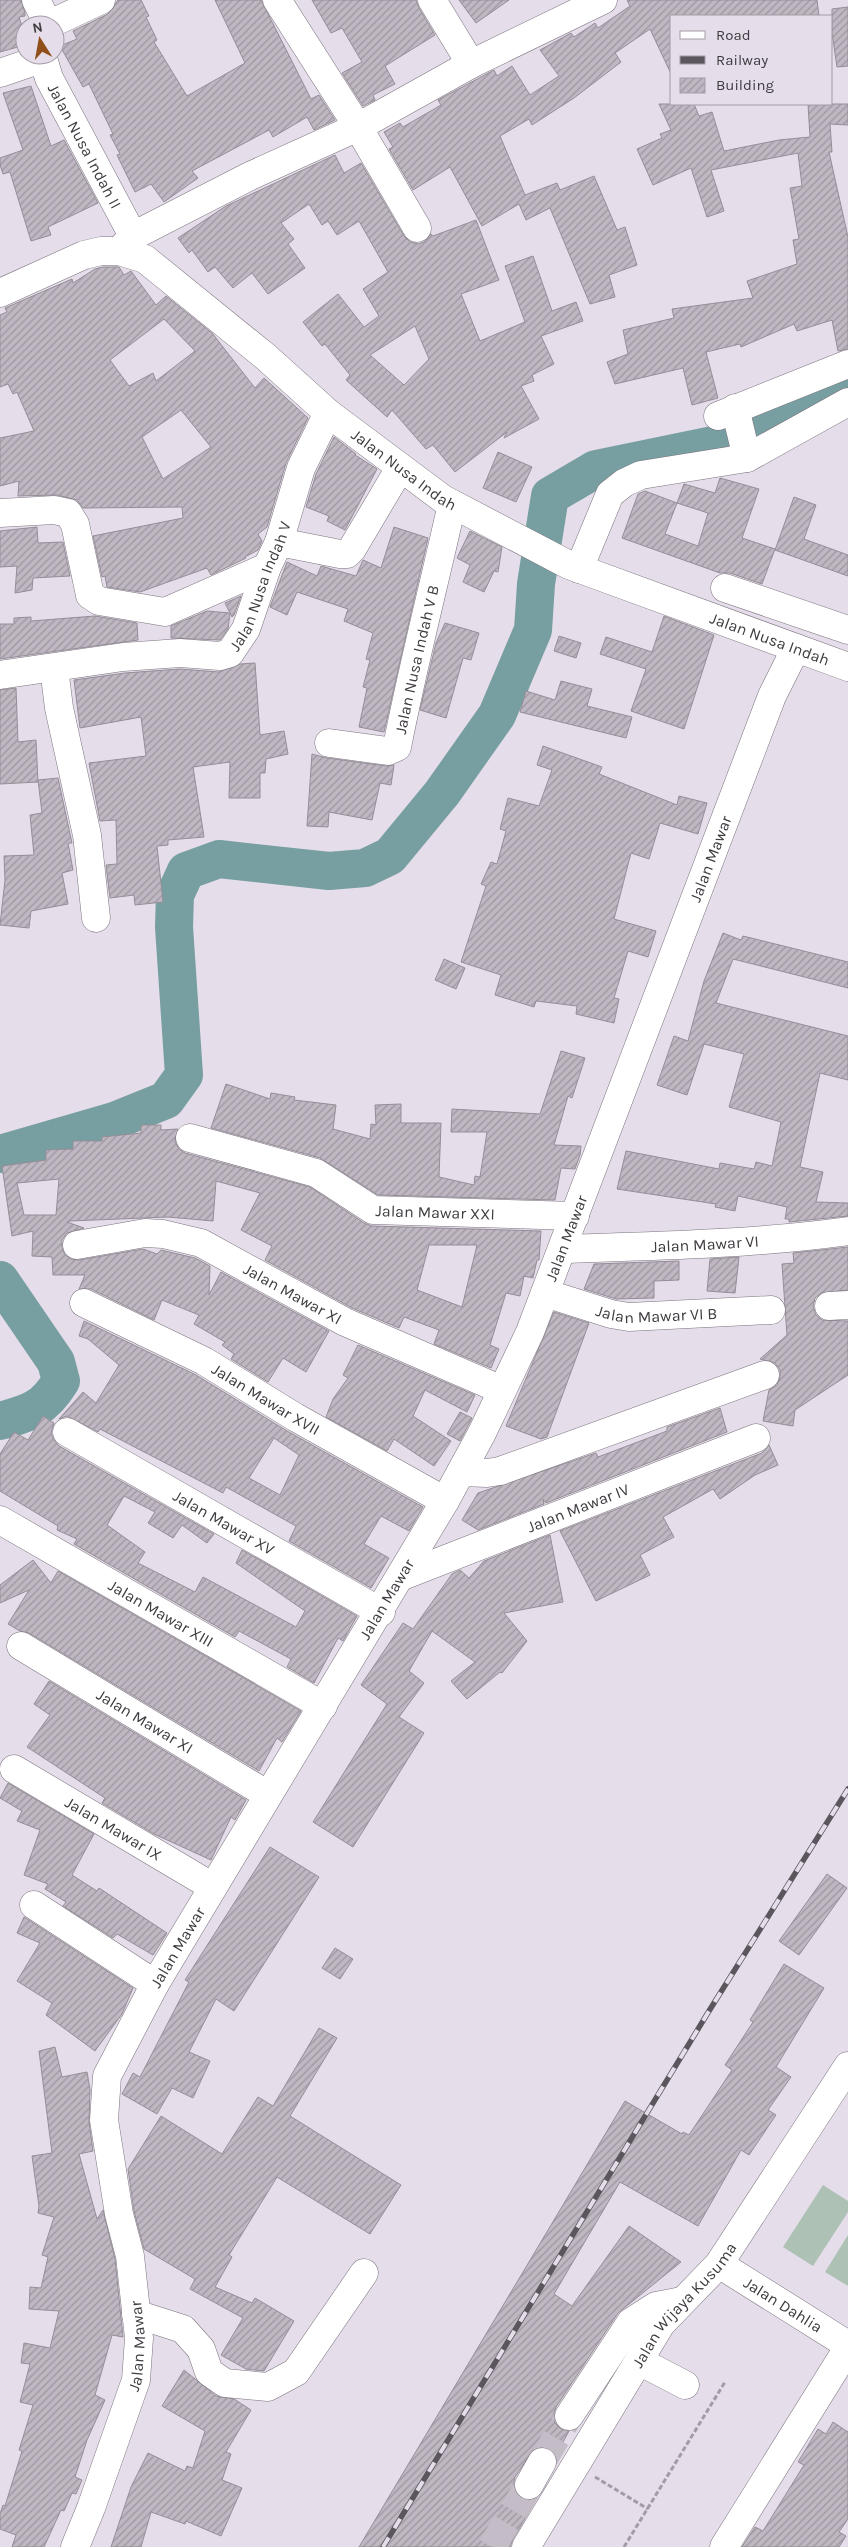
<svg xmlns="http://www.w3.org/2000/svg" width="848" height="2547" font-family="Karla,sans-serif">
<defs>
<pattern id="building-hatch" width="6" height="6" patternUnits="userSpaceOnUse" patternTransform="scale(1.25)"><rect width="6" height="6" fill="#bfb7c2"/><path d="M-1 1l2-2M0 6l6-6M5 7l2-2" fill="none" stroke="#9d969f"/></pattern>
</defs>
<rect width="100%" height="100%" fill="#e5dde9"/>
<g fill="#adc1b5">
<path d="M823,2185l25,16v11l-35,54 -30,-19z"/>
<path d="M848,2235v51l-23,-14z"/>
</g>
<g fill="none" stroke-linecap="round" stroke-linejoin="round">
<g stroke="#779fa1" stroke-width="38">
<path d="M0,1154l114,-33 52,-21 18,-25 -10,-148 1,-32 11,-24 33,-12 110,12 36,-3 25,-12 52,-63 55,-78 36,-85 3,-46 14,-88 46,-27 131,-27 35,-23 75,-33 11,-2"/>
<path d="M0,1280l56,82 5,19c-17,28 -31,32 -61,40"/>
</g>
</g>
<g fill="url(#building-hatch)" stroke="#958d97" fill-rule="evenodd">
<path d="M0,0h21l4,13v3l-6,1 6,19v9l-25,7z"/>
<path d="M118,0h23l8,16 -3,1 11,23 -3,2 33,54 58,-33 -30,-63h46l50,99 8,-4 16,25 -21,10 -7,-13 -34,20 -4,-7 -77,41 6,7 -34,24 -13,-18 -16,8 -18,-37 3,-1 -10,-19 3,-1 -24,-50 -6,3 -23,-41 17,-7 -4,-8 35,-17z"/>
<path d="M312,0h104l3,8 16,27 -50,31 10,18 -22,11 2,5 -12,6 -21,-33 20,-11 -20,-34 -11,5z"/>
<path d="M459,0h50l-33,23z"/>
<path d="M627,0h190l2,16h-147v60l-22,-47 -35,24 6,9 -47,36 -42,27 -3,-6 -29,17 25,59 32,-12 3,7 34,-14 23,54 8,-3 12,38 -28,10 6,22 -25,7 -40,-96 -24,12 -7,-16 -37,22 -32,-59 -37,23 -24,-41 4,-2 -9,-15 16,-9 3,4 38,-22 -3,-5 56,-30 3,6 15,-10 18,29 29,-19 -19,-26 31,-17 3,4 21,-14 3,5 32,-22z"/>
<path d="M848,7v59l-11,1 -5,-34v-24z"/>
<path d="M31,86l20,60 13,-6 34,63 -50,24 3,8 -20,6 -21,-69 -7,2 -3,-9v-7l23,-8 -20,-57z"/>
<path d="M659,104h35l5,12 13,-4 12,39 55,-11 31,-3 -2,-33h40v21l-18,-1 2,28h-3l19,85v112l-10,2 -6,-31 -35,11 -3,-7 -53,23 -1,-3 -34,8 12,46 -26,7 -9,-37 -68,16 -8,-22 21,-8 -5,-24 51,-12 -2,-9 81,-11 -6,-17 50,-17 -4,-24 6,-1 -9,-51 12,-2 -4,-33 -87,17 13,41 -17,6 -16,-49 -38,17 -16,-36 25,-11 -2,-4 11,-4z"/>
<path d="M335,155l9,18 17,-10 43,73 6,6 8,2 6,-2 7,-8 2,2 43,-16 23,60 -38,14 19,47 45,-19 -20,-56 28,-10 19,55 24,-9 7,19 -42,15 13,28 -22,11 2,6 -13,5 18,33 -35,19 3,-6 -52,40 -22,-27 -7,4 -34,-39 -5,7 -41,-37 4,-5 -25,-31 -3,2 -19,-24 35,-28 26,33 15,-11 -16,-27 25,-17 -29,-51 -22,14 -9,-14 -6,4 -13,-21 -28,19 13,16 -6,5 17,24 -37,26 -16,-21 -19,15 -18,-21 -7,5 -16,-22 -3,3 -11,-15 48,-32zM415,326l14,33 -25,26 -34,-30z"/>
<path d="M103,267h16l5,8 7,-4 25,34 10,-9 46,37 43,55 9,-10 44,40 -22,45 -19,64 -9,7 4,7 -4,9 -13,7 1,1 -35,17 -4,-7 -67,24 -33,-5 -2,-11 -3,1 -9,-41 90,-18 -1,-11 -99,1 -6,-8 -20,-5 -39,1 1,-15 -19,5v-48l34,-7 -17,-39 -4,2 -5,-10 -8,3v-72l7,-3 -2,-4 67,-29 1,4 22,-14zM164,319l31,32 -39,30 -3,-8 -24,13 -19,-26zM181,410l30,37 -48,32 -21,-42z"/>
<path d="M334,437l22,17 -1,1 22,14 -32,61 -18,-9 2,-5 -23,-9 10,-33z"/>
<path d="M498,452l34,15 -16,35 -33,-14z"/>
<path d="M720,478l39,11 -17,49 33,11 -13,35 -32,-11h-10l-98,-35 16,-44 7,-3 32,12 7,-19 31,9zM677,503l31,10 -10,33 -33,-12z"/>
<path d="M794,497l22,8 -12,34 44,16v21l-73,-26z"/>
<path d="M37,527l1,16 25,-1 7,34 -37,2 -1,12 -17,3 2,-27 -17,1v-36z"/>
<path d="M394,527l34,11 -44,194 -25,-5 8,-39 -4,-1 7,-27 -4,-1 7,-26 -29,-12 4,-12 -51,-17 -10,23 -17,-8 17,-45 30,14 4,-10 35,10 7,-16 18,8z"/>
<path d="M470,531l32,16 -4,25 -4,-1 -10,21 -21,-10 7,-17 -13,-7z"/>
<path d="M241,596l-7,19 -2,2 -7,-14z"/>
<path d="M207,611l23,2 -2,16 -8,11 -49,-2v-12z"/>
<path d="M95,616l42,7 1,17 -138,19v-35h14v-6l17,-1v4z"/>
<path d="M664,616l50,19 -30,94 -53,-18 15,-42 -46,-15 6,-17 46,15z"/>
<path d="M445,623l34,10 -8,27 -8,-2 -17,60 -26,-8 16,-67z"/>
<path d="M559,636l22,7 -5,15 -22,-7z"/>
<path d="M255,663l5,72 24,-4 4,23 -22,5 -1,14h-5v25h-31l1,-36 -37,5 11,70 -36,3v5l-11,1 6,56 -28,3 -1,-10 -24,3 -4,-33 11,-1 -1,-44 -16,1 -11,-58 57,-7 -5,-39 -61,11 -6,-48 51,-7 55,-4 39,3 21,-8z"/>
<path d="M561,681l31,8 -5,17 45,11 -6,21 -106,-26 6,-21 29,9z"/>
<path d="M16,688l2,54 18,-2 2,42 -38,2v-94z"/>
<path d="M543,746l59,21 -3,7 78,31 2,-9 28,7 -9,31 -38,-11 -11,36 -18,-6 -17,66 42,12 -8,26 -20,-6 -14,47 5,1 -5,24 -38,-9 1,-8 -41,-5 -2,6 -39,-12 6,-20 -40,-13 25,-76 -5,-2 10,-22 6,2 9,-33 -6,-2 8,-31 31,8 13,-36 -15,-5z"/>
<path d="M312,754l15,4 59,8 8,-1 -3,20 -11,-2 -8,37 -43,-8 -1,15 -21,-1z"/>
<path d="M58,778l14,65h-4l5,27 -11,3 6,31 -37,7 -2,17 -29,-3 5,-45 -1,-24 30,-1 -4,-40 12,-2 -4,-33z"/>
<path d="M723,933l18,7 2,-4 105,26v26l-115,-29 -17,44 132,33v44l-28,-7 -20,94 23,5 -7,30 32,1v13l-59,6v-3h-4l2,-12 -49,-11 -3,15 -20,-4 1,-3 -99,-15 9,-38 93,18 1,-6 34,6 2,-7 16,4 9,-44 -52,-15 15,-53 -40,-10 -17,51 -30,-10 17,-49 14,5 16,-60z"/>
<path d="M444,959l21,9 -9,21 -21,-9z"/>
<path d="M561,1051l24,7 -13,40 -4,-2 -14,49 27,1 -1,9 -5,14 -14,-1 -6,32 -177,-5 -58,-37 -109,-30 15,-44 44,15 1,-6 24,4 -1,3 42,5 -3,24 37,10 1,-15 5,1 -1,-20 26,-1v19h40l-2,54 35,8 1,-9 5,1 7,-45h-36l1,-23 88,5z"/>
<path d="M141,1125h20v5l17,-1 -3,13 4,7 6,4 125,34 54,36 8,3 169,5 -2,29h-2l-4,18 -9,-2 -4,20 -14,-3 -16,52 9,4 -8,19 -57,-24 5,-14 -35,-13 -5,11 -47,-20 -87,-48 7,-14 -31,-16 19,-37 -44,-12 -3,40 -45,-4 -98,4 -3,1 17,6 -17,5 -5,7v8l3,7 6,4 8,1 64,-11 14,5 4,-4 34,8 15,8 -1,29 12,-23 108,59 -23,41 -23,-14 -15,24 -37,-23 3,-5 -12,-9 3,-3 -31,-18 5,-9 -37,-15 -8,20 -63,-31h-12l6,-14h-32l-1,-18 -20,-1 1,-25 -21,5 -10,-70 44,-6v-10l27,-1v-8h29v-4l39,-4zM59,1179l-3,36h-32l-7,-32zM429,1245h48l-15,62 -45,-17z"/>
<path d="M848,1247v43l-27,3 -6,5 -2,8 3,9 6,5 26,1v54l-53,35 -2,16 -30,-5 6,-31 8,-5 3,-8v-7l-5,-7 -15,-4 27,-24 -5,-71 12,-1 -1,-10z"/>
<path d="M739,1257l-4,36 -28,-2 3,-32z"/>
<path d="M679,1261v19l-25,1v17l-38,1 -32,-10 10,-25z"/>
<path d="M554,1312l35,11 -42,114 -6,2 -35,-13z"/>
<path d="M84,1321l112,54 91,56 136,76 -14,24 -28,-15 -17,28 25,14 -18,30 -82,-47 7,-15 -70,-39 -3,6 -123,-64 -2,3 -31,-16 -8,3 24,-27 13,11 23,-38 -31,-26 -9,-3zM274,1438l25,17 -19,40 -31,-17z"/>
<path d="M358,1345l117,50 -8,17 -42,-22 -12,26 38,25 -17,25 -40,-27 -7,12 -61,-34 7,-18 15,-21 -5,-3z"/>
<path d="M720,1408l7,24 -181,71 -3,-4 1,5 -66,26 -16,-10 16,-27 118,-40 2,4 69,-26v-4z"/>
<path d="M460,1412l12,6 -12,23 -13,-7z"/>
<path d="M43,1416l11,7 -3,10 3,7 5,6 155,88 -7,9 -25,-18 -9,13 -25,-15 7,-11 -31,-16 -17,29 38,27 -7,11 57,29 8,-15 93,50 9,-16 -69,-48 6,-13 115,66 -14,25 -5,-3 -24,45 -27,-16 4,-8 -52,-28 -4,6 -161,-93 3,-5 -20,-9 1,-4 -58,-35v-37l14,-22 14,8z"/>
<path d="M769,1445l9,20 -23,10 -35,24 -7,-10 -50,28 11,20 -34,18 10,20 -54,26 -36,-70 202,-78z"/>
<path d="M550,1535l13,67 -59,11 23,28 -25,32 -2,-1 -33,27 -16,-18 24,-19 -43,-31 -23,40 15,12 -25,34 25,16 -71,114 -40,-25 74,-118 -26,-19 42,-62 10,6 39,-55 8,-4 9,8 15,-17z"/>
<path d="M33,1560l18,23 7,-12 243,140 -19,31 -5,-4 -18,33 -230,-138 -9,-2 -12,-7 21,-34 -29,13v-18z"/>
<path d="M49,1681l197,119 -11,20 -4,-3 -20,43 -57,-26 -52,-31 3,-5 -78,-51 23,-32 -16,-11z"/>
<path d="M8,1783l86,51 -22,41 25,16 2,-3 68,45 -14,22 -36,-21 -4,4 -50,-32 3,-4 -21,-13 3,-5 -24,-9 16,-45 -23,-9 5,-10 -22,-13z"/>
<path d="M270,1847l49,30 -85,134 -18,-12 -27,53 21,9 -17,37 -21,-10 -15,26 -35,-20 11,-21 7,4 49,-95 -4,-2z"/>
<path d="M827,1874l20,14 -48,67 -20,-14z"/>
<path d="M24,1917l109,71 -11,26 -27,37 -49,-36 6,-12 -35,-22 23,-38 -23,-10z"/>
<path d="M335,1948l18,11 -13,20 -18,-11z"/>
<path d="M784,1964l40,24 -48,79 15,10 -23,33 8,5 -27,40 -8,-5 -43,76 -78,-44 -66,112 18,12 57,-80 52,36 -63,51 -62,94 -3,9 2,7 6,6 8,2 -13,24 -7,-7 -8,-2 -7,3 -19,28 -2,9 3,7 5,5 8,3 8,-3 -24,41 -3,8h-151l266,-446 57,33 1,-2 6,3 43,-65 -7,-5 28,-43 -3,-2z"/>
<path d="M319,2028l18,10 -47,78 111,69 -31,49 -93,-57 -48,78 3,2 -17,30 37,16 3,-5 39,23 -30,50 -18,-2 -25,-14 22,-37 -53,-29 5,-10 -51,-30 -10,-38 -6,-42 33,-53 61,38 36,-57 15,9z"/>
<path d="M55,2047l7,30 25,-5 3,17 -1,33 4,29 -14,3 18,65 6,-9 12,49 8,78 -11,-2 -17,60 10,5 -18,40 -12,37 7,3 -6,14 -4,-1 -8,18 -3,-1 -17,37h-32l4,-12 -16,-6v-15l3,-9 2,1 17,-55 -3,-1 14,-45 -13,-3 10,-38 -9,-1 3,-20 26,5 9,-37 -30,-2 1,-22 11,1 7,-31 -6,-2 12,-38 -16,-4 1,-7 -7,-50 20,-3 -13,-102z"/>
<path d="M184,2370l32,26 18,3 17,11 -25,42 5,2 -9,26 20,8 -21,48 -35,-15 -1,3 -34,-12 -10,35h-30l20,-60 17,-34 37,18 2,-5 6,2 12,-37 -43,-25z"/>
<path d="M833,2422l15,10v87l-9,13 7,4 -7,11h-97l13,-20 8,4 41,-66 -6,-3 20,-33 8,5z"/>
</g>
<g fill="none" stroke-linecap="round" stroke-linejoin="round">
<g stroke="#c4bdc7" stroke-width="28" stroke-dasharray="28 14" stroke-linecap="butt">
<path d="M542,2462l27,-46"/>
<path d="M492,2547l37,-62"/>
</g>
<defs>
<g id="minor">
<path d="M36,0l12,24"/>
<path d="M277,0l81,127 59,101"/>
<path d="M432,0l39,64"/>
<path d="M48,25l53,-25"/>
<path id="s1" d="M42,55l7,23 84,158"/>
<path d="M0,73l41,-14"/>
<path d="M119,251l14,-15 117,-60 108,-49 113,-63 132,-64"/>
<path d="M735,408l12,50"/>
<path d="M718,416l130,-52"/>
<path d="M0,513l54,-3 14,3 7,11 15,71 9,6 66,11 102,-45"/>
<path d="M279,542l61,12h7l5,-5 48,-81"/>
<path d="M579,569l31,-75 14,-11 17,-8 106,-17 101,-56"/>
<path d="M725,588l123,42"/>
<path d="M54,668l5,40 28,127 9,83"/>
<path id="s2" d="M0,675l123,-18 57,-4 40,3 10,-3 16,-24 21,-62 12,-25 22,-74 27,-55"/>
<path id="s3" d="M329,743l59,8 9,-4c16,-82 37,-162 55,-243"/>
<path id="s4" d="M190,1138l126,35 57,37 202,6"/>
<path id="s5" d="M77,1245l68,-12 18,1 38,9 144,79 157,68"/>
<path id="s6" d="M563,1249c95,-3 191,-5 285,-18"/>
<path id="s7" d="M545,1293l66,21 18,3 142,-7"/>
<path id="s8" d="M84,1303l120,58 91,56 150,84"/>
<path d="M829,1306l19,-1"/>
<path id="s9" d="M67,1432l314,180"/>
<path d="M461,1472l26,1 13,-2 265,-96"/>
<path id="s10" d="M0,1520l323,186"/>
<path id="s11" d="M400,1577l356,-139"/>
<path id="s12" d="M21,1646l247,149"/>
<path id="s13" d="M14,1769l199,118"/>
<path d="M34,1905l121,79"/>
<path id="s14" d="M719,2264l129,81"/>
<path d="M136,2314l47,15 18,20 8,23 16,11 43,4 28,-15 68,-99"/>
<path d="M639,2361l46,24"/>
<path d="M569,2416l62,-94 25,-16 26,-5"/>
<path d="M529,2485l13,-23"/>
<path id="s15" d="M75,2547l16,-39 45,-128 3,-42 -9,-82 -11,-42 -15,-94 3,-44 48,-92 290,-483 37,-68 48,-101 242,-636 24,-48"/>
<path id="s16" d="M526,2547l135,-223 58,-60 129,-198"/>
<path d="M724,2547l124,-199"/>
</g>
<g id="major">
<path id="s17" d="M0,293l84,-38 17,-4h18l26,8 121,98 62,56 115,86 126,66 279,102"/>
</g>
</defs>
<use href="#minor" stroke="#7b737e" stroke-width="29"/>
<use href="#major" stroke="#7b737e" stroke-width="29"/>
<g stroke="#a39ca6" stroke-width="3" stroke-dasharray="5 2.5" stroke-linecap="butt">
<path d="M595,2477l53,32"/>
<path d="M624,2547l101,-165"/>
</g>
<use href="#minor" stroke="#fff" stroke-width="28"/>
<use href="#major" stroke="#fff" stroke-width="28"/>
<defs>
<path id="rail" d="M383,2547l326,-536 139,-222"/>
</defs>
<use href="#rail" stroke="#5b565d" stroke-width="5.5"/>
<use href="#rail" stroke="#e5dde9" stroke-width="4" stroke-dasharray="11" stroke-linecap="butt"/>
</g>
<g text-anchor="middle" stroke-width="4.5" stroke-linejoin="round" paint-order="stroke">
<g font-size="16" fill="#3f3b40" stroke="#e5dde9">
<text dy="6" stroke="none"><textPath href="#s1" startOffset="101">Jalan Nusa Indah II</textPath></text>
<text dy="6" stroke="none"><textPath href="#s17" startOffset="489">Jalan Nusa Indah</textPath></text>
<text dy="6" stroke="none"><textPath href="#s2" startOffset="306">Jalan Nusa Indah V</textPath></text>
<text dy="6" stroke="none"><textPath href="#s17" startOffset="894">Jalan Nusa Indah</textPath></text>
<text dy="6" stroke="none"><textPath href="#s3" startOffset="159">Jalan Nusa Indah V B</textPath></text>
<text dy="6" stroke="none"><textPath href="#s15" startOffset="1848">Jalan Mawar</textPath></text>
<text dy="6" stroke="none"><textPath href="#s4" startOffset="261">Jalan Mawar XXI</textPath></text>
<text dy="6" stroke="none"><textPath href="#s15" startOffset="1442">Jalan Mawar</textPath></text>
<text dy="6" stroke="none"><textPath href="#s6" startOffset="142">Jalan Mawar VI</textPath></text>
<text dy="6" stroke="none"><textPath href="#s5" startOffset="231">Jalan Mawar XI</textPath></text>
<text dy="6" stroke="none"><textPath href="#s7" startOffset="115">Jalan Mawar VI B</textPath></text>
<text dy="6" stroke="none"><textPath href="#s8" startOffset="206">Jalan Mawar XVII</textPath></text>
<text dy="6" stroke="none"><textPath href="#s11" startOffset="191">Jalan Mawar IV</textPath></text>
<text dy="6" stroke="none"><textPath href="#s9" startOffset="181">Jalan Mawar XV</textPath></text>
<text dy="6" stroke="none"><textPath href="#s15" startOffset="1038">Jalan Mawar</textPath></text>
<text dy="6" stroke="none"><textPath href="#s10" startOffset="186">Jalan Mawar XIII</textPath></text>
<text dy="6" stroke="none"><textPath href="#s12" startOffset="145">Jalan Mawar XI</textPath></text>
<text dy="6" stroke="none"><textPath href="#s13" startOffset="116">Jalan Mawar IX</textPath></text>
<text dy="6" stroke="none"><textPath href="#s15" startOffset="632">Jalan Mawar</textPath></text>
<text dy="6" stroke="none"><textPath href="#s16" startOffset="290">Jalan Wijaya Kusuma</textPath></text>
<text dy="6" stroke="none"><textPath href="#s14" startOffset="76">Jalan Dahlia</textPath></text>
<text dy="6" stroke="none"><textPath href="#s15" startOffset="212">Jalan Mawar</textPath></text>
</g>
</g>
<rect x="670" y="15" width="162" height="90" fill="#e5dde9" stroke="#a39ca5"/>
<rect x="680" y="31" width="25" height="8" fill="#ffffff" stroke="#a39ca5"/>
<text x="716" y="40" font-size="15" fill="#3f3b40">Road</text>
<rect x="680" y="56" width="25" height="8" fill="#5b565d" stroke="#a39ca5"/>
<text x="716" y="65" font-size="15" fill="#3f3b40">Railway</text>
<rect x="680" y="78" width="25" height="15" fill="url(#building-hatch)" stroke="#a39ca5"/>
<text x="716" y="90" font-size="15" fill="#3f3b40">Building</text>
<g transform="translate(40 40) rotate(349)"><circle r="24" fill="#e5dde9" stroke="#a39ca5"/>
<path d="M0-4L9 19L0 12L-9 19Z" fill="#904f1a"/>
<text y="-8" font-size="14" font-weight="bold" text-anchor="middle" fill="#3f3b40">N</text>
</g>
</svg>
